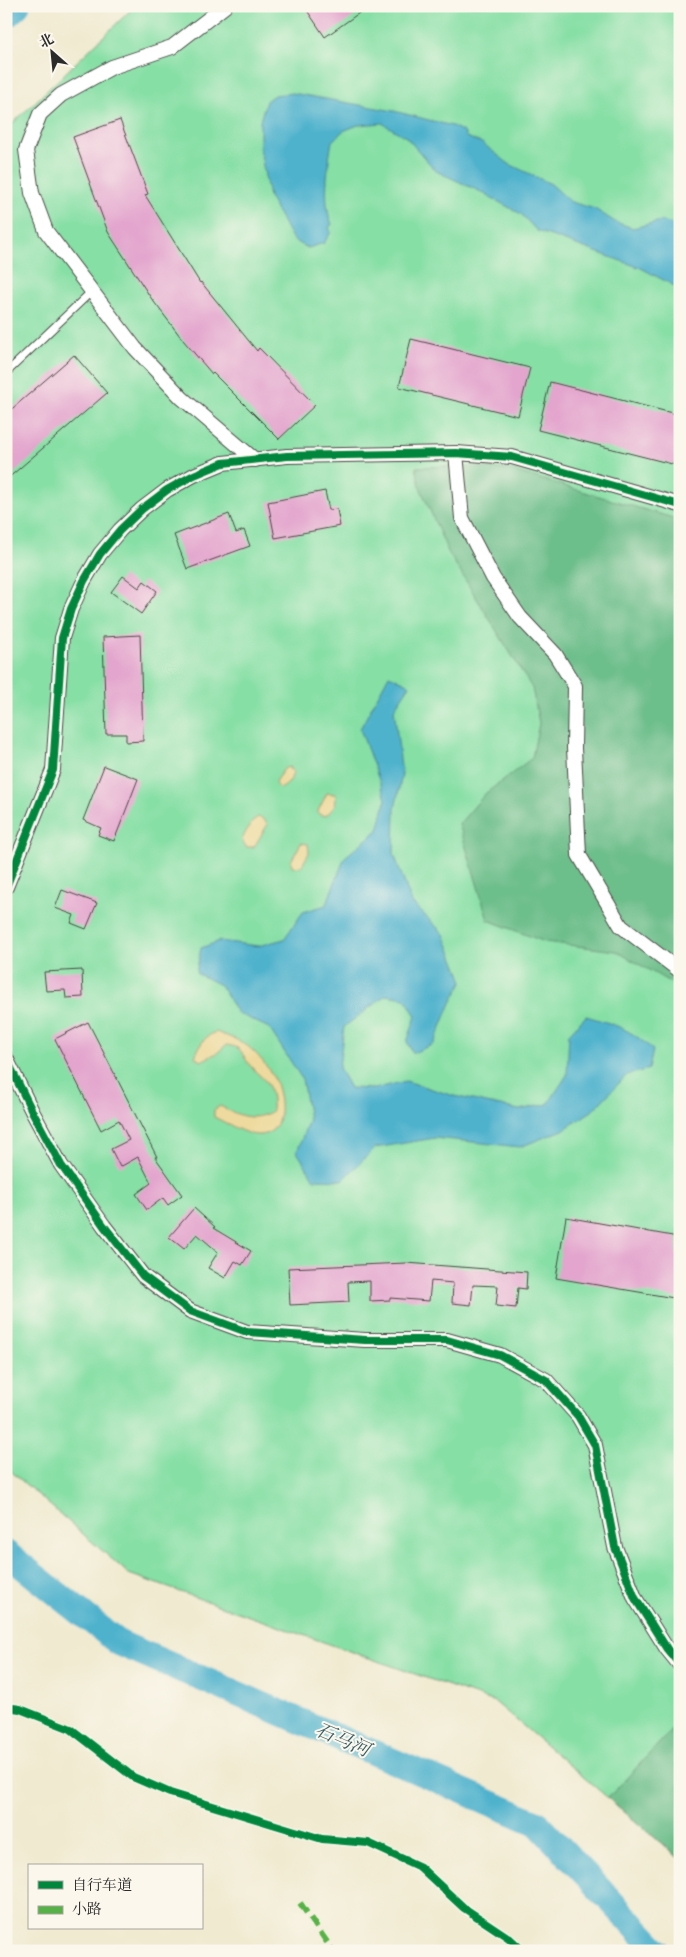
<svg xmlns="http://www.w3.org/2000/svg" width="686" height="1957" font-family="'IM FELL Double Pica','Noto Serif SC',serif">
<rect width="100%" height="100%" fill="#fbf7ec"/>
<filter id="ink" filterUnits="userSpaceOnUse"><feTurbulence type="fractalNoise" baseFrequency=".02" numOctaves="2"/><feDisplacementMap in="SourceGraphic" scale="10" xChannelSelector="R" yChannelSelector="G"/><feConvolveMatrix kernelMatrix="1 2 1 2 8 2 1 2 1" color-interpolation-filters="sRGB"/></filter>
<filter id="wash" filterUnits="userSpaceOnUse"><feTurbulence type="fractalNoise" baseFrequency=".0096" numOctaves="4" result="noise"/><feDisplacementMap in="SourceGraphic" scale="20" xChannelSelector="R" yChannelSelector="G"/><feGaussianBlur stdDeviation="1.12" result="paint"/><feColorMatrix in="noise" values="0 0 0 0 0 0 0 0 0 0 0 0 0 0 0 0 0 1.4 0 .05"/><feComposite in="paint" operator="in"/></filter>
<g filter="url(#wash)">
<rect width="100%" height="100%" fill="#f0ead0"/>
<path fill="#86dfa5" stroke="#588568" d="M135,6h545v1853l-185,-157 -366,-128 -123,-107v-1337z"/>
<g fill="#6cbe8a" stroke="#4c745a">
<path d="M455,466l55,4 170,50v468l-64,-37 -71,-9 -57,-22 -29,-96 27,-31 46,-35 7,-35 -7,-35 -84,-136 -28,-65 -4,-20z"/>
<path d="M680,1721v138l-72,-61z"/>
</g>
<g fill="#eeda9e" stroke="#8c8264">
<path d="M290,767l-1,2 4,2c-1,9 -5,14 -13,18l-5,-5 1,-4 9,-12z"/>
<path d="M327,793l8,1c3,10 -2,16 -10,22l-6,-2 -1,-3z"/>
<path d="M258,817l5,2 5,5 -14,23h-8l-4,-7c3,-7 9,-19 16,-23z"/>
<path d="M301,843l7,1 1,9 -8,14 -9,-1 -1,-5z"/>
<path d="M216,1032c12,5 26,8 35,17 7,6 15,16 20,24 11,18 18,63 -14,62 -11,0 -32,-13 -43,-18v-7l6,-4c18,9 31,16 51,6 2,-5 1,-7 1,-12 -2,-22 -12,-21 -23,-36 -9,-12 -6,-17 -23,-19l-9,8 -16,8 -6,-4c5,-12 8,-20 21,-25z"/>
</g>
<g fill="#4fb2cd" stroke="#3d6e7c">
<path d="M292,93l102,18 58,15 12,6 2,5 16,6 27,21 42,20 20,18 24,7 20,13 18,6 28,-7 17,4 2,1v63l-39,-21 -104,-37 -16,-17 -42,-23 -43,-20 -30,-34 -24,-14 -24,2 -15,6 -11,10c-4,22 -10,63 0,83l-3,4 2,4 -7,11 -16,5 -15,-8 -24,-43 -9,-47v-29l6,-20 8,-6z"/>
<path d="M389,675l21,10 -16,24 8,66 -7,34 -1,45 18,49 32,31 19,47 -12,22 -17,41 -21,9 -6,-11 9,-26 -11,-18 -19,-3 -42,32 -5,41 11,20 24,1 32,-8 48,15 65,14 29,-6 19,-29 2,-41 17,-18c30,9 43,12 67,34l-4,19 -22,6 -35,36 -29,19 -43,17 -85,-9 -60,10 -32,32 -29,-1 -17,-27 12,-33 -7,-40 -33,-51 -32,-15 -17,-28 -24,-12 5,-25 19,-7 38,5 26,-7 19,-27 23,-7 19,-48 33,-27 8,-31 -26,-70z"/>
</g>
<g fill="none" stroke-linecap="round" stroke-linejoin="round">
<g stroke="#4fb2cd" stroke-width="26">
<path d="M6,16l11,-10"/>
<path d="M6,1553l113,90 418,180 121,128"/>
</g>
</g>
<g id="blocks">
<g fill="#e3a4cd">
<path d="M304,6h65l-44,31z"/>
<path d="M120,120l28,74 -3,1 55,88 1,-1 56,69 2,-3 56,57 -36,34 -66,-66 -1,1 -29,-34 -32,-42 -43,-66 -35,-95z"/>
<path d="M411,339l119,29 -12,48 -119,-29z"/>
<path d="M74,355l33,38 -101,87v-66z"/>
<path d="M550,382l130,33v51l-142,-36z"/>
<path d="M325,491l4,19 8,-1 3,17 -65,12 -7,-36z"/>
<path d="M229,514l7,19 8,-3 6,16 -63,23 -13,-34z"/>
<path d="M123,576l16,12 5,-7 13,10 -16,23 -30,-22z"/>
<path d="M140,635l3,106 -17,1v-8h-20l-3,-97z"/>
<path d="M104,766l34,13 -24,62 -16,-6 3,-7 -18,-8z"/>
<path d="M62,890l35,13 -11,26 -15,-6 3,-8 -19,-7z"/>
<path d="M82,970l1,27 -17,1 -1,-8 -19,1 -2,-19z"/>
<path d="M88,1022l69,135h-2l27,38 -14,10 -5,-7 -16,12 -11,-16 15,-11 -13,-26 -18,10 -9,-18 18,-9 -10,-20 -18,10 -46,-91z"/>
<path d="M194,1208l21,19 -2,1 38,23 -9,14 -7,-4 -10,17 -17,-10 10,-16 -21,-18 -13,15 -15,-12z"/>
<path d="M566,1217l112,20 -2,16 4,1v45l-124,-21z"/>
<path d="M406,1263l121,9 -1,17 -8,-1 -2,20 -20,-2 2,-20 -25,-1 -2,20 -19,-2 1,-20 -22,-2 -2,20 -39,-3v2l-20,1v-20l-22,1 1,20 -59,3 -2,-37z"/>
</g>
</g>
</g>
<g filter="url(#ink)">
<use href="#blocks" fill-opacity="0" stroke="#494844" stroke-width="1"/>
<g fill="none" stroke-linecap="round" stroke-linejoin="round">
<defs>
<path id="service" d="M6,373l86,-82"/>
<g id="minor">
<path d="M225,6l-53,41 -60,20 -51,28 -21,19 -14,36 6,43 14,38 89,117 47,50 73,62"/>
<path d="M456,453l6,65 31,60 27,39 35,37 20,32 -1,62 5,107 42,71 59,45"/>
<path d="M6,887l47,-117 9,-132 9,-29 13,-28 16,-27 20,-24 22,-21 25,-19 27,-15 29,-12 64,-7 169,-3 56,4 168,48"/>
<path d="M6,1058l26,53 29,54 43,61 39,50 47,35 57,21 118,8h82l53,15 46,25 32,36 17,29 20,102 20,51 32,51 13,16"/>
</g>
</defs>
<use href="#service" stroke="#494844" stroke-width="9"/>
<use href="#minor" stroke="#494844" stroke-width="16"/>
<use href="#service" stroke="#fff" stroke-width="7"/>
<use href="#minor" stroke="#fff" stroke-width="14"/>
<path stroke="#56b246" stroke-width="6" stroke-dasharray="12 6" stroke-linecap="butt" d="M300,1903l33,48"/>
<defs>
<g id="cycleway">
<path d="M6,887l47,-117 9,-132 9,-29 13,-28 16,-27 20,-24 22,-21 25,-19 27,-15 29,-12 64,-7 169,-3 56,4 168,48"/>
<path d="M6,1058l26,53 29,54 43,61 39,50 47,35 57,21 118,8h82l53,15 46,25 32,36 17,29 20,102 20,51 32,51 13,16"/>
<path d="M6,1707l14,2 51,20 62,48 37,16 152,46 46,4 52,24 44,41 45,30 14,13"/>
</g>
</defs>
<use href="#cycleway" stroke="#fbf7ec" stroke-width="11"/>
<use href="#cycleway" stroke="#00873e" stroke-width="8"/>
</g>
</g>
<g text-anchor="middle" stroke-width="4" stroke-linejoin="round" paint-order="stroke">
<g font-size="19" font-style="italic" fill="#385a64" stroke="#fbf7ec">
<text transform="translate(343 1739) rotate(23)" y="7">石马河</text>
</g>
</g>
<rect width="686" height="1957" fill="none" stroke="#fbf7ec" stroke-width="25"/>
<rect x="28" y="1864" width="175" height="65" fill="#fbf7ec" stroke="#a8a59f"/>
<rect x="38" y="1881" width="25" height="8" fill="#00873e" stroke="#a8a59f"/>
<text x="72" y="1890" font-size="15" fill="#2b2b2b">自行车道</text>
<rect x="38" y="1906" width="25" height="8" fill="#56b246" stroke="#a8a59f"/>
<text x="72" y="1914" font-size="15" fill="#2b2b2b">小路</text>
<g transform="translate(52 52) rotate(333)" stroke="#fbf7ec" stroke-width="4" paint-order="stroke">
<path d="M0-4L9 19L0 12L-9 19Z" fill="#2b2b2b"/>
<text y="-8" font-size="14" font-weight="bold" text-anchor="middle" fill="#2b2b2b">北</text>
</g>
</svg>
